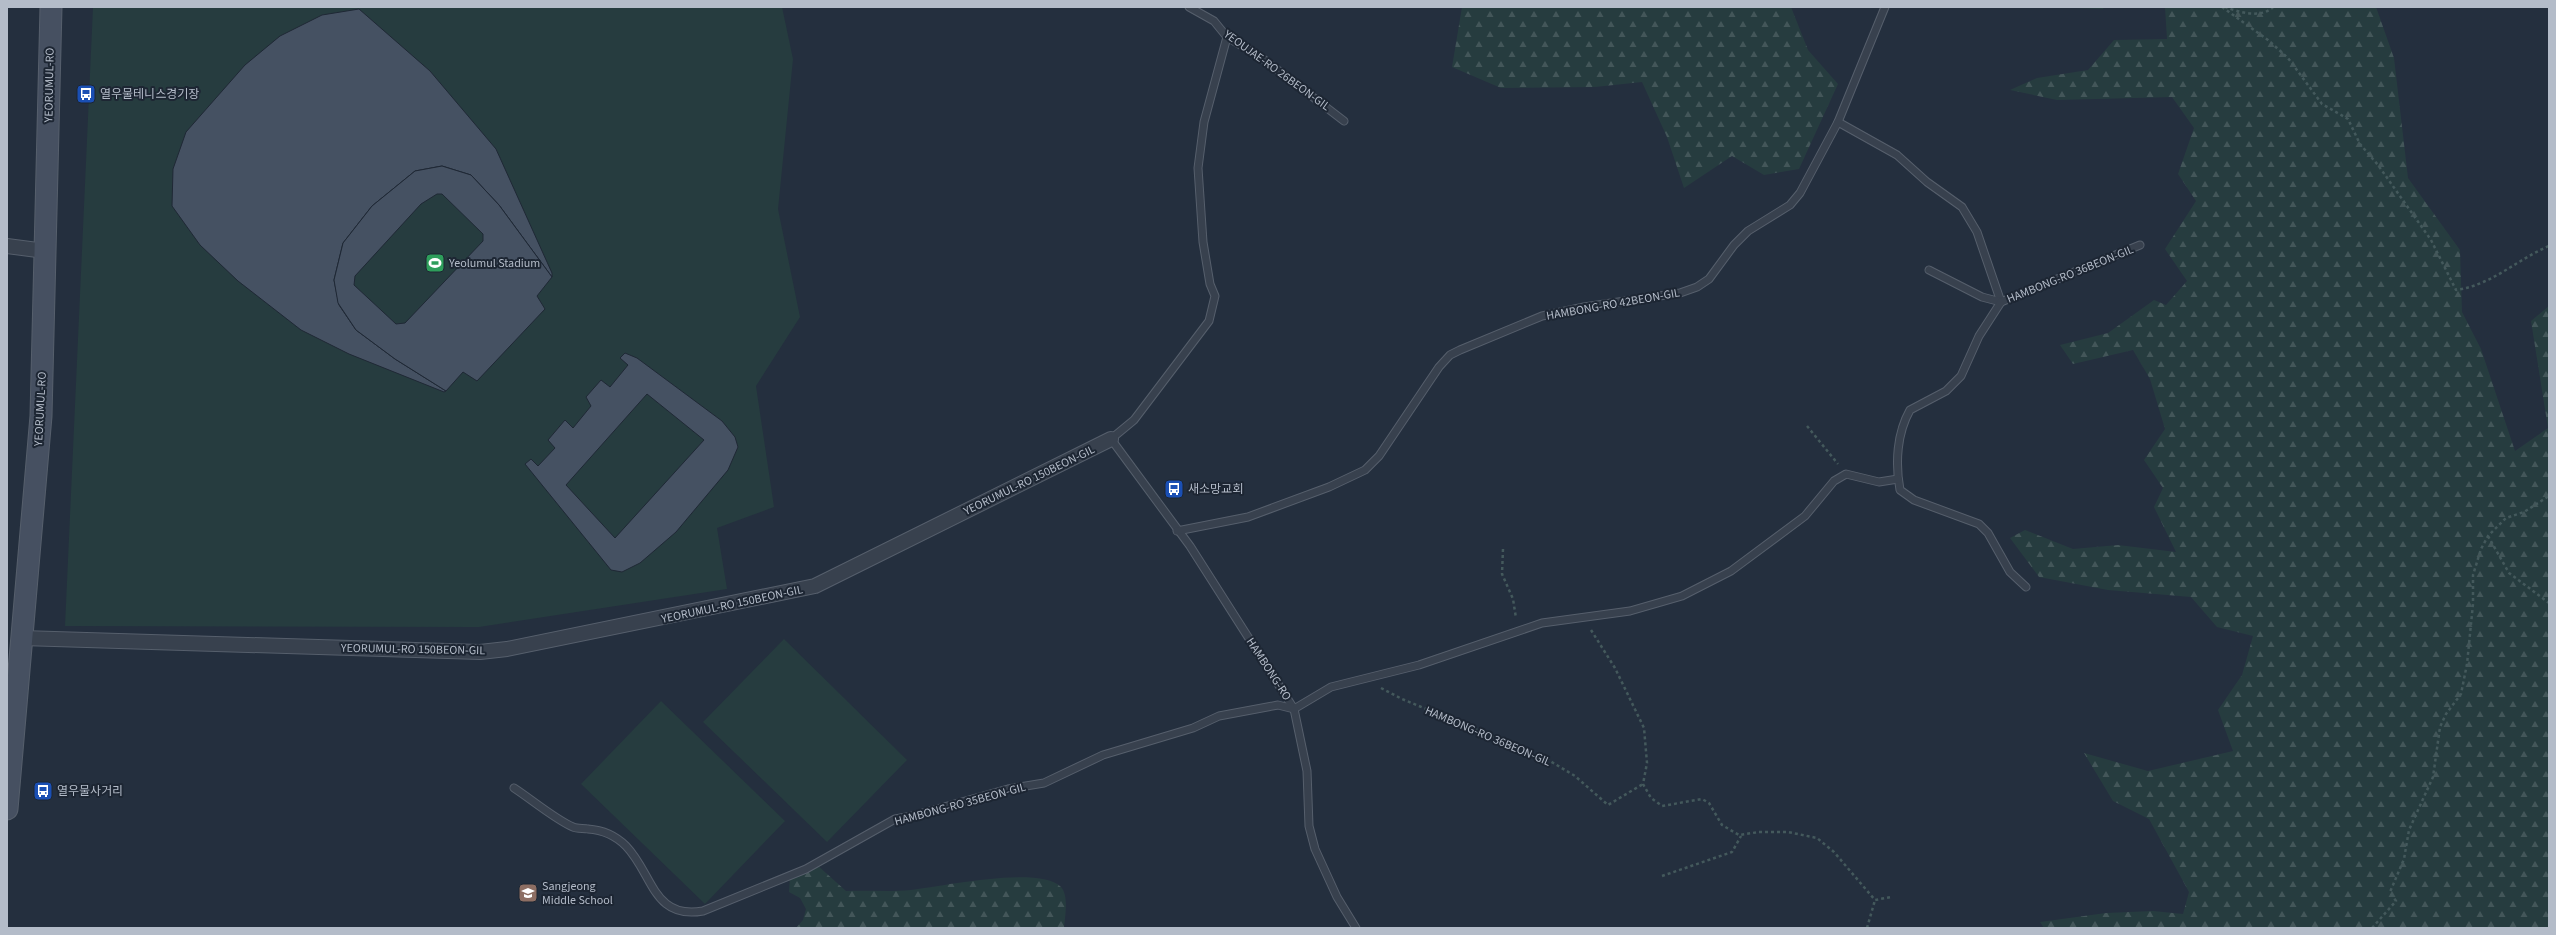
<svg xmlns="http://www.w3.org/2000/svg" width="2556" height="935" font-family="'Source Sans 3','Noto Sans KR',sans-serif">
<defs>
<pattern id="forest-firs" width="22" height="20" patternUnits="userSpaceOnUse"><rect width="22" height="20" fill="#263c3f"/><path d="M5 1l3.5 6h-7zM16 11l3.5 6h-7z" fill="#435659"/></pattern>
</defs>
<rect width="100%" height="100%" fill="#242f3e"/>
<g fill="url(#forest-firs)">
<path d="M1462,7h329l17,43 30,34 -39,85 -35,6 -32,-19 -48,32 -17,-51 -25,-55 -47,5 -94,1 -49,-21z"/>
<path d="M2048,7h56l-1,2z"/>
<path d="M2165,7h211l18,51 14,120 52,72 2,62 19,37 34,102 33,-23 -17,-107 18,-15v622h-505l-4,-6 66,-9 47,-2 30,3 6,-22 -40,-73 -36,-18 -29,-48 64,18 85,-20 -15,-41 24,-35 11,-39 -36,-9 -26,-30 -83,-7 -69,-13 -29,-39 15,-8 48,19 45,-4 58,7 -22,-45 9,-19 -19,-28 21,-31 -15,-50 -17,-29 -60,14 -13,-19 48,-12 46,-33 12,5 21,-24 -22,-32 31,-48 -18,-27 16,-46 -22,-31 -115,3 -47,-10 27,-12 51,-8 26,-30 53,-1z"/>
<path d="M816,864l30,27c22,-1 43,1 65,-1 29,-3 129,-25 150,-3 8,9 4,29 3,41h-268l7,-8 3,-11 -6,-11 -11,-6 1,-16z"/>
</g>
<g fill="#263c3f">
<path d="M93,7h689l11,52 -15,150 22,108 -44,69 18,121 -57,21 10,61 -248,38 -414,-1z"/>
<path d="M784,639l123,121 -80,82 -124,-120z"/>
<path d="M661,701l124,120 -80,83 -124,-120z"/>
</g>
<g fill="#455162" stroke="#1f2835" fill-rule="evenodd">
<path d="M359,9l71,62 66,78 56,124v4l-53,-72 -28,-30 -29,-9 -27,5 -43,35 -29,37 -9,37 5,25 17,25 39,29 51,32 -2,1 -95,-38 -48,-24 -63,-49 -38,-36 -28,-39 1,-37 13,-37 59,-67 35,-29 42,-21z"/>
<path d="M442,166l29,9 28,30 53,72 -15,19 8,13 -68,72 -14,-9 -17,19 -51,-32 -39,-29 -18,-27 -4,-23 9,-37 29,-37 43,-35zM437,194h5l41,40v7l-78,82 -9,1 -42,-39 1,-9 66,-72z"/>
<path d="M625,353l12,5 85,63 13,16 3,10 -10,23 -52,62 -36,31 -18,9 -11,-2 -86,-106 6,-5 7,7 17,-18 -7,-8 17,-20 8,8 18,-22 -5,-9 15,-17 9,7 18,-22 -8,-7zM647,394l57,46 -89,98 -49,-53z"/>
</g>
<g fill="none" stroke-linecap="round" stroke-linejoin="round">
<defs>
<g id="service">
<path d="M1189,7l25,14 13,16 35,21 82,63"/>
<path d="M1227,37l-23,85 -6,46 5,74 7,42 5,12 -6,25 -75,99 -23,19 79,107 104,163 13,62 2,55 6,23 22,48 19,31"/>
<path d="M1838,122l59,33 30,27 35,25 15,25 24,70"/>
<path d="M1929,270l53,27 19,5"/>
<path d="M1177,531l71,-14 81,-30 36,-17 14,-14 60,-89 11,-12 10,-5 82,-34 42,-9 96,-14 17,-6 12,-8 25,-34 14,-14 42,-26 10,-12 38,-71 47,-115"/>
<path d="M2026,587l-16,-15 -22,-39 -9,-9 -65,-24 -14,-10c-5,-27 -3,-57 10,-80l36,-19 15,-15 18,-40 22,-34 139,-57"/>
<path d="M514,788c17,11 42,32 59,39 4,2 11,1 15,2 15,1 27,6 38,17 27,28 27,74 77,65l103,-42 89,-50 17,-3 96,-27 36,-6 59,-28 90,-27 26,-12 59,-11 16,4 37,-22 88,-22 123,-42 88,-12 52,-15 49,-25 74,-55 29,-35 12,-7 33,8 19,-3"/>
</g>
<g id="minor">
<path d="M7,246l38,5"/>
<path d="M22,638l458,14 27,-3 308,-63 296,-147"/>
</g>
<path id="secondary" d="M7,809l34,-393 10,-409"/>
</defs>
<use href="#service" stroke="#565f6c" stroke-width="9"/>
<use href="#minor" stroke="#565f6c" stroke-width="16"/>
<use href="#secondary" stroke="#565f6c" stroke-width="23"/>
<g stroke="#44595c" stroke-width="2.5" stroke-dasharray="3 3" stroke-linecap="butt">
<path d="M2222,7l46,33 20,18 34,46 26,15 12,25 18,21 53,75 25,50c36,-5 60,-30 93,-44"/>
<path d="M2225,7c14,5 36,12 48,0"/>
<path d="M1807,426l31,38"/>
<path d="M2488,536l21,37 40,30"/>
<path d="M1503,549l-1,25 11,25 3,19"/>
<path d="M1591,630l24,38 29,60 3,35 -4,21 8,14 11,8 40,-7 7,4 13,22 17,10 20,-3h29l29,6 17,14 41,48 16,-3"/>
<path d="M1381,688l21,11 143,59 30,18 33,29 35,-21"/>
<path d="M1662,876l70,-24 9,-16"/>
<path d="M1867,928l8,-28"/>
<path d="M2372,928l24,-27 -6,-9 14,-33 5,-29 24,-53 7,-50 6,-13 15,-20 6,-30 6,-60v-29l8,-26 7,-13 18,-18 18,-6 25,-16"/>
</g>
<use href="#service" stroke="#38414e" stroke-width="7"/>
<use href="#minor" stroke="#38414e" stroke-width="14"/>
<use href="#secondary" stroke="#465061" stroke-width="21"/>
</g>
<defs>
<symbol id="bus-square" viewBox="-11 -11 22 22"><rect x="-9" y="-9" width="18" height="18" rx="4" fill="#1a4fb4" stroke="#1d2633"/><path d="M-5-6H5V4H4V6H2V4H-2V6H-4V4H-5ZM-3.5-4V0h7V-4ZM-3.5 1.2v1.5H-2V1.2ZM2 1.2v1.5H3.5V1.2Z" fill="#fff"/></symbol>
<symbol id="stadium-square" viewBox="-11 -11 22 22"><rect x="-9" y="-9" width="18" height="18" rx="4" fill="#2e9e5b" stroke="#1d2633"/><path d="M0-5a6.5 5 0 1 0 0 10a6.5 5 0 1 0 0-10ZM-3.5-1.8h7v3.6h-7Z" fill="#fff"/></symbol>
<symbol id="school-square" viewBox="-11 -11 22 22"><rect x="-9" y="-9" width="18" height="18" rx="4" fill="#8d6e63" stroke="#1d2633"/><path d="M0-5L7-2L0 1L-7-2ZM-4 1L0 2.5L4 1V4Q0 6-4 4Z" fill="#fff"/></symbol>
</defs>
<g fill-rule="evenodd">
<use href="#bus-square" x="75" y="83" width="22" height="22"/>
<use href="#stadium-square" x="424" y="252" width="22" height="22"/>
<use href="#bus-square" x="1163" y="478" width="22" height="22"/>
<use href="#bus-square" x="32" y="780" width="22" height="22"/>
<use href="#school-square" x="517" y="882" width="22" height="22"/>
</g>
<g text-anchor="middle" stroke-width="4" stroke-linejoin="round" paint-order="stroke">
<g font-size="12" fill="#b4bcc9" stroke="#1d2633">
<text transform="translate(1277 70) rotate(36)" y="4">YEOUJAE-RO 26BEON-GIL</text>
<text transform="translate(49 85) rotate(-89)" y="4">YEORUMUL-RO</text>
<text transform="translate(2070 274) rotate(-22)" y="4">HAMBONG-RO 36BEON-GIL</text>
<text transform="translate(1613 304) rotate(-10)" y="4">HAMBONG-RO 42BEON-GIL</text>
<text transform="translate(40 409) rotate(-87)" y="4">YEORUMUL-RO</text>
<text transform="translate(1029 480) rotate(-26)" y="4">YEORUMUL-RO 150BEON-GIL</text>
<text transform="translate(732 604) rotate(-12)" y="4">YEORUMUL-RO 150BEON-GIL</text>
<text transform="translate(413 649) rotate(1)" y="4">YEORUMUL-RO 150BEON-GIL</text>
<text transform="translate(1269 669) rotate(57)" y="4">HAMBONG-RO</text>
<text transform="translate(1488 736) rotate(23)" y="4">HAMBONG-RO 36BEON-GIL</text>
<text transform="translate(960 804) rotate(-15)" y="4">HAMBONG-RO 35BEON-GIL</text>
</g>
<g font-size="12" fill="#b4bcc9" stroke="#1d2633" text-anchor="start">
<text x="100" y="98">열우물테니스경기장</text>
<text x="449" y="267">Yeolumul Stadium</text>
<text x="1188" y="493">새소망교회</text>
<text x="57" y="795">열우물사거리</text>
<text x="542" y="890">Sangjeong<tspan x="542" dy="14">Middle School</tspan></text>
</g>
</g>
<rect width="2556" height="935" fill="none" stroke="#b4bcc9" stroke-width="16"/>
</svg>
